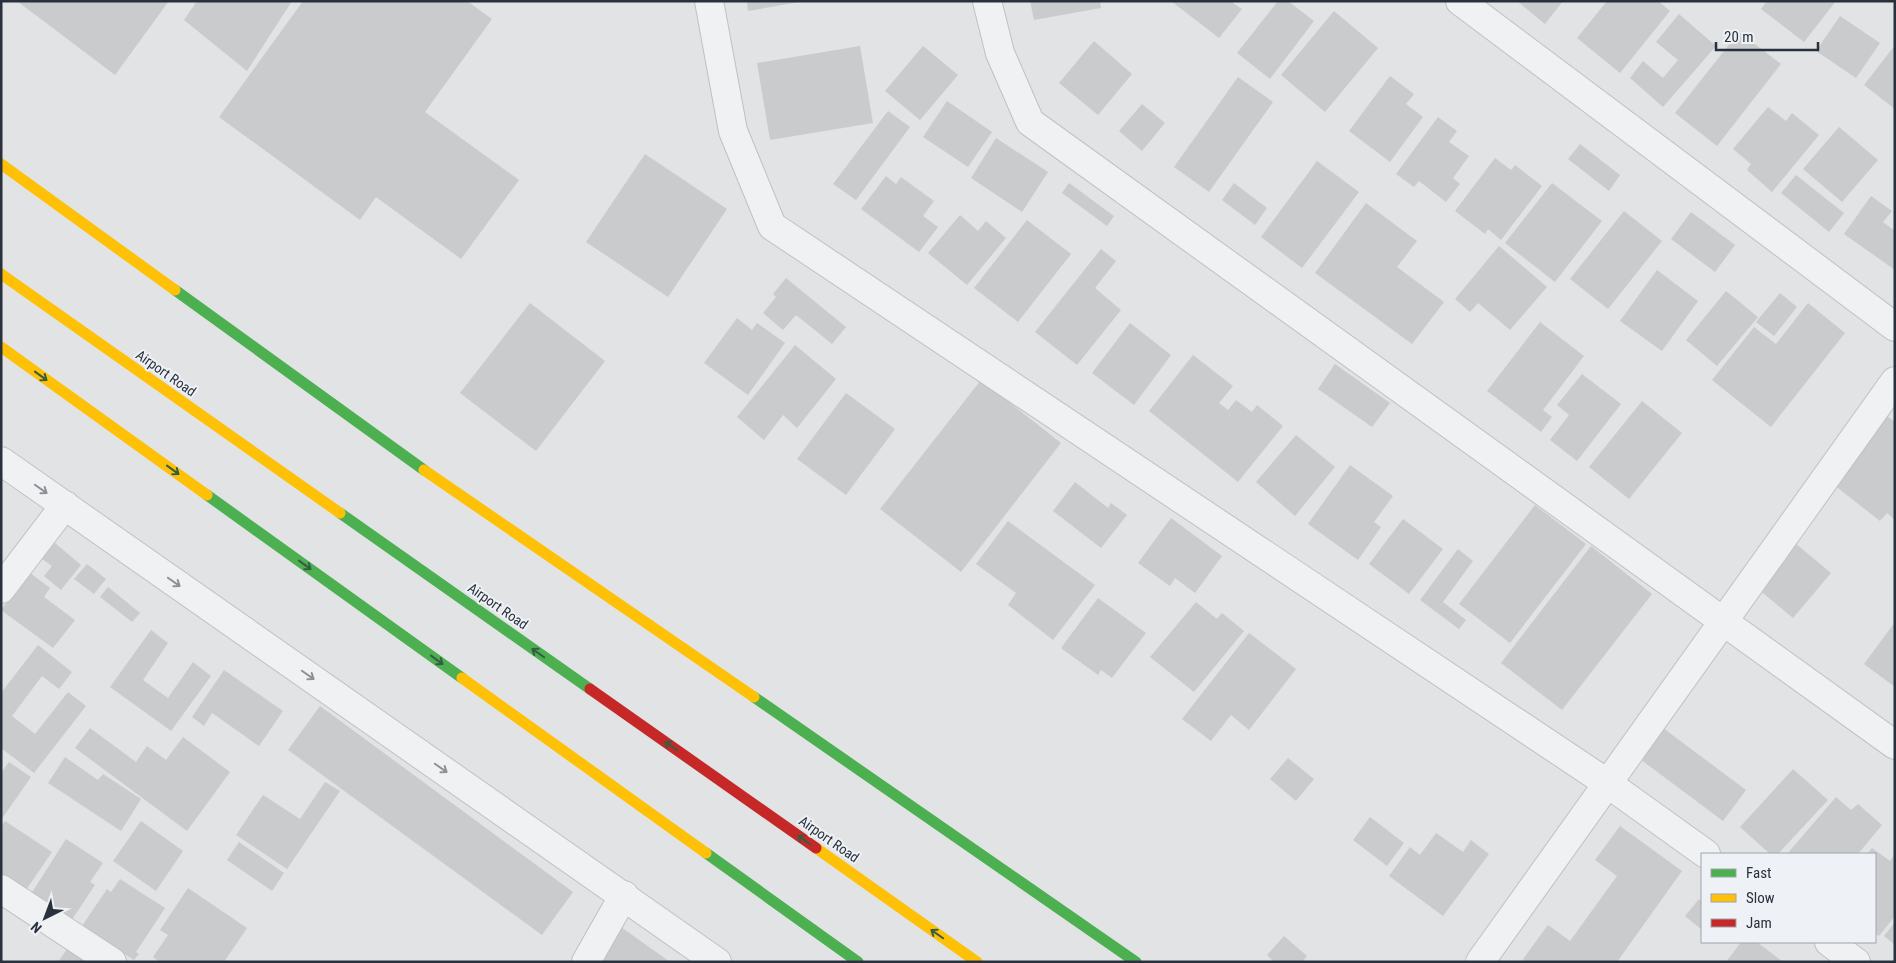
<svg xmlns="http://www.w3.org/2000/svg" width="1896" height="963" font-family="'Roboto Condensed',sans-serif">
<rect width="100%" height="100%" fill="#e1e3e5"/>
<g fill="#c9cbcd">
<path d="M17,1h152l-54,74z"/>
<path d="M197,1h95l-45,70 -63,-51z"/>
<path d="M303,1h164l25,18 -67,93 94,68 -58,79 -85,-62 -16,23 -141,-103z"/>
<path d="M747,1h52v1l-51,9z"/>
<path d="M1030,1h70l1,7 -67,12z"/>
<path d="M1171,1h63l-1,2 9,6 -23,29z"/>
<path d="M1278,1h10l26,20 -44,58 -33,-26z"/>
<path d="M1517,1h46l-18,23z"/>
<path d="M1607,1h51l12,10 -50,62 -43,-35z"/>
<path d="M1767,1h69l-32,41 -43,-33z"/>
<path d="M1334,11l44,37 -53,64 -44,-37z"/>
<path d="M1679,14l37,32 -53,61 -33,-29 13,-17 20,17 15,-18 -22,-18z"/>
<path d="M1840,16l40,27 -24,35 -40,-27z"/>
<path d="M1739,32l42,32 -64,82 -42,-33z"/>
<path d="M1094,41l38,33 -34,41 -39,-32z"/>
<path d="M1895,45v64l-31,-24z"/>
<path d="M860,46l13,77 -103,17 -13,-77z"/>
<path d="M923,46l35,29 -38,45 -35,-29z"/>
<path d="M1390,76l24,18 -8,10 17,13 -33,45 -41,-31z"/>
<path d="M1238,77l35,25 -64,90 -35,-25z"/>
<path d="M947,101l45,31 -24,35 -45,-30z"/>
<path d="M1142,104l23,19 -23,28 -23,-20z"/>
<path d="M1768,107l18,14 6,-8 27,22 -47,57 -25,-22 4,-6 -18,-15z"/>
<path d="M888,111l22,16 -54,73 -23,-16z"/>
<path d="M1438,117l19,14 -8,11 20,14 -16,22 7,6 -14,18 -27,-21 -5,6 -18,-13z"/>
<path d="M1839,127l39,33 -36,42 -39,-33z"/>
<path d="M996,138l52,34 -26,40 -51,-34z"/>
<path d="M1580,144l40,31 -11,16 -41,-32z"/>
<path d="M645,154l82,55 -59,88 -82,-55z"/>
<path d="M1495,158l16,12 4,-5 27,21 -41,54 -13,-11 -3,5 -30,-23z"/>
<path d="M1317,161l42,31 -57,76 -41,-31z"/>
<path d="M1796,175l48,38 -15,19 -48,-39z"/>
<path d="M886,176l10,8 5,-7 33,24 -11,15 15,11 -19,25 -58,-43z"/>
<path d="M1069,183l45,33 -7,10 -45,-33z"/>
<path d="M1234,183l33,25 -12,17 -33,-25z"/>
<path d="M1552,183l50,38 -47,61 -50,-39z"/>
<path d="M1871,196l21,15 -9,11 12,9v39l-51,-36z"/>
<path d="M1366,203l51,38 -20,26 47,35 -32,42 -97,-71z"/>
<path d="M1624,211l38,30 -54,68 -38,-30z"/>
<path d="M1691,212l44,33 -20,27 -44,-33z"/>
<path d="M960,215l18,16 8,-10 20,17 -39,47 -39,-32z"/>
<path d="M1027,220l44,34 -53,68 -44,-34z"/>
<path d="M1499,246l48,41 -37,43 -32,-27 -8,9 -15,-13z"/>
<path d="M1101,249l15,12 -21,27 26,22 -44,55 -42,-33z"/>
<path d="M1657,270l41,31 -36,50 -42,-30z"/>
<path d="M786,278l60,49 -14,17 -36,-29 -13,15 -20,-17 13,-16 -3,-3z"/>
<path d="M1726,291l32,26 -41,49 -31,-26z"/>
<path d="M1780,293l17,14 -23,29 -18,-14z"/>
<path d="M530,303l75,58 -69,90 -76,-58z"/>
<path d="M1808,303l37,30 -74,94 -59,-47 42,-53 22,17z"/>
<path d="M737,318l15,12 5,-7 28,20 -37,52 -44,-32z"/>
<path d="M1540,322l44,34 -41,54 9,7 -11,15 -54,-41z"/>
<path d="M1130,323l41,32 -37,50 -42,-32z"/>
<path d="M795,345l41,34 -39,49 -14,-13 -19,25 -27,-23z"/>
<path d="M1193,355l40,31 -14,17 9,7 8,-10 16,12 5,-7 26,21 -45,56 -89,-71z"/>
<path d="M1335,364l55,39 -18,24 -54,-38z"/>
<path d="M1582,374l39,30 -44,57 -27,-21 19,-25 -12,-10z"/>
<path d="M981,380l80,63 -100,129 -81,-63z"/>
<path d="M846,393l49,36 -49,66 -49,-36z"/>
<path d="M1642,401l40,32 -53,66 -40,-32z"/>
<path d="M1882,412l13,10v98l-8,-7 -7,8 -51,-40z"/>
<path d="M1296,435l39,32 -40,49 -39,-34z"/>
<path d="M1350,465l43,31 -19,26 7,5 -23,33 -50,-36z"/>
<path d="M1075,482l33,26 3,-5 16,12 -26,33 -48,-37z"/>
<path d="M1535,505l51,39 -76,99 -51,-39z"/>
<path d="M1171,518l51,38 -27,37 -20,-15 -5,8 -32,-23z"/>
<path d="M1403,519l40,30 -34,45 -40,-30z"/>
<path d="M1008,521l87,64 -42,55 -45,-35 8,-12 -40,-29z"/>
<path d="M1789,538l42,35 -38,45 -42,-35z"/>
<path d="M55,543l26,22 -20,25 -17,-14 8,-10 -10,-7z"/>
<path d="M1591,546l61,48 -90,116 -61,-47z"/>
<path d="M1458,549l15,12 -30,41 23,18 -7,9 -39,-29z"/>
<path d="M87,564l19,15 -12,15 -20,-15z"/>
<path d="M29,572l21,16 -6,9 31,23 -22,28 -52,-38z"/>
<path d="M108,587l32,26 -8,9 -32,-25z"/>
<path d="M1098,598l48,35 -34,45 -11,-8 -3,5 -37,-27z"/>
<path d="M1196,602l21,17 5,-6 22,18 -50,61 -44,-35z"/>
<path d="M1895,622v65l-31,-23z"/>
<path d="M151,630l17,13 -25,37 25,18 25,-36 18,14 -40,55 -61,-44z"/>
<path d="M1249,633l47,36 -47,61 -18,-15 -20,26 -29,-22z"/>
<path d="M38,645l34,27 -13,17 -17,-13 -30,40 23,18 33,-42 18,14 -52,67 -33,-25v-55z"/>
<path d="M224,670l59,41 -24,35 -47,-33 -8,13 -12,-9z"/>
<path d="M320,706l253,186 -31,43 -254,-185z"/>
<path d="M90,728l46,34 11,-16 19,14 17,-23 47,35 -43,59 -112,-83z"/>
<path d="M1663,728l83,62 -23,31 -83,-62z"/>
<path d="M65,757l33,23 5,-6 38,25 -20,32 -73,-48z"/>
<path d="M1288,758l26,21 -18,22 -26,-22z"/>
<path d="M9,762l22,15 -30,43v-47z"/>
<path d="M1793,769l35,31 -50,54h-8l-30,-27z"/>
<path d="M325,782l15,9 -53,78 -51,-34 27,-40 37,24z"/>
<path d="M1836,797l15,13 7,-6 24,21 -24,29h-71z"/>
<path d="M1370,817l34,26 -17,23 -34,-26z"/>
<path d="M5,821l47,31 -26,38 -25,-16v-47z"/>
<path d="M141,821l42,30 -27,40 -43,-30z"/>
<path d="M1620,826l62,45 -65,91h-91l-3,-3 25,-34 22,16 47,-65 -22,-16z"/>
<path d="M1436,833l27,19 8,-12 18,14 -46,62 -54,-40 21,-29 10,8z"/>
<path d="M66,839l37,24 -13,19 5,3 -24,36 -40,-27z"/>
<path d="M239,842l45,31 -12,18 -45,-31z"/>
<path d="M1872,848l18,13 5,-7v62l-16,20 -4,-3v-79h-8z"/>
<path d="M120,879l45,29 -29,44 3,2 -5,6 -52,-34 25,-37 4,3z"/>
<path d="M188,888l59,40 -23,34h-64l-7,-5 15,-22 -8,-5z"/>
<path d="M1699,899l3,3v28l-17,-14z"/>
<path d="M1895,922v23l-11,-9z"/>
<path d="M621,927l49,35h-74z"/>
<path d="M1284,936l23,20 -5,6h-28l-7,-7z"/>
<path d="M73,941l28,21h-43z"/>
<path d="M1741,942h16l26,20h-57z"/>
</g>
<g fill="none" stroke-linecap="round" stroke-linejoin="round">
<defs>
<g id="street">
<path d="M709,1l24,130 39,95 835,557 99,71"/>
<path d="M987,1l13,52 30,69 865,623"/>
<path d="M1460,1l435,326"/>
<path d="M1,461l716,501"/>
<path d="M1,589l64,-84"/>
<path d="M1,889l111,73"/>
<path d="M1829,942l27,20"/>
<path d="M586,962l38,-67"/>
<path d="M1480,962l415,-581"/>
</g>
</defs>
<use href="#street" stroke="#bfc1c3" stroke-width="30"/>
<use href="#street" stroke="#f0f1f2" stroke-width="28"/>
<g stroke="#4caf50" stroke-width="11">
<path d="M175,290l249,180"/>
<path d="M207,495l255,183"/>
<path d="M340,513l250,176"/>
<path d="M754,697l382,265"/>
<path d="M706,853l152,109"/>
</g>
<g stroke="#ffc107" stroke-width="11">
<path d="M1,164l174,126"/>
<path d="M1,274l339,239"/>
<path d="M1,347l206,148"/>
<path d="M424,470l330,227"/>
<path d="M462,678l244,175"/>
<path d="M816,848l161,114"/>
</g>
<path stroke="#c62828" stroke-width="11" d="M590,689l226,159"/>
</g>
<defs><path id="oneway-shaft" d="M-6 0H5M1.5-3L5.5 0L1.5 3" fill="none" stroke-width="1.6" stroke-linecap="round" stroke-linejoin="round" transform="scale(1.25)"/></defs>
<g stroke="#355d43">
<use href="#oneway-shaft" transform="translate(41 376) rotate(36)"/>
<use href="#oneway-shaft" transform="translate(173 470) rotate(36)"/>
<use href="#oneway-shaft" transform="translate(305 565) rotate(36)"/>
<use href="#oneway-shaft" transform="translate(538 653) rotate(-145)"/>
<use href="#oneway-shaft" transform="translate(437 660) rotate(36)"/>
<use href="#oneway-shaft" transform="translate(671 746) rotate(-145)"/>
<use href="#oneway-shaft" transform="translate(804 840) rotate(-145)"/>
<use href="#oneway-shaft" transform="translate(937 934) rotate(-145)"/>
</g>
<g stroke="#8c9197">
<use href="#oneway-shaft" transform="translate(41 489) rotate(35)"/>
<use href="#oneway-shaft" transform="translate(174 582) rotate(35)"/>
<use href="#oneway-shaft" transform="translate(308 675) rotate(35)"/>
<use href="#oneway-shaft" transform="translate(441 768) rotate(35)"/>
</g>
<g text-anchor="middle" stroke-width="4" stroke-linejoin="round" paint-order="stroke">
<g font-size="14" fill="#29313c" stroke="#eef1f5">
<text transform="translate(166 373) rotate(35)" y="5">Airport Road</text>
<text transform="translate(498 606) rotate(35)" y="5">Airport Road</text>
<text transform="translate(829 839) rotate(35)" y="5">Airport Road</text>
</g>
</g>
<rect width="1896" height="963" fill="none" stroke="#29313c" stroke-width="5"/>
<rect x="1701" y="853" width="175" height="90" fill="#eef1f5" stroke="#9fa4ab"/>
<rect x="1711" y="869" width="25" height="8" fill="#4caf50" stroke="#9fa4ab"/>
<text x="1746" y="878" font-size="15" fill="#29313c">Fast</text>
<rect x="1711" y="894" width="25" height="8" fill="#ffc107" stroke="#9fa4ab"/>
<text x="1746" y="903" font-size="15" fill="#29313c">Slow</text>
<rect x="1711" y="919" width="25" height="8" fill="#c62828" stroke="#9fa4ab"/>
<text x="1746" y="928" font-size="15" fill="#29313c">Jam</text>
<g transform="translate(45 918) rotate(222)" stroke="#eef1f5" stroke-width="4" paint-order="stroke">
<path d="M0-4L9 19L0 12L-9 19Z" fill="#29313c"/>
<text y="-8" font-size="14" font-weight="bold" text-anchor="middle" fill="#29313c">N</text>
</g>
<path d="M1716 42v8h102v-8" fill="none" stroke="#29313c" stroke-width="2.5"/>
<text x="1724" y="42" font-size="15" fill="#29313c" stroke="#eef1f5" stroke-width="4" paint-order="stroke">20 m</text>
</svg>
